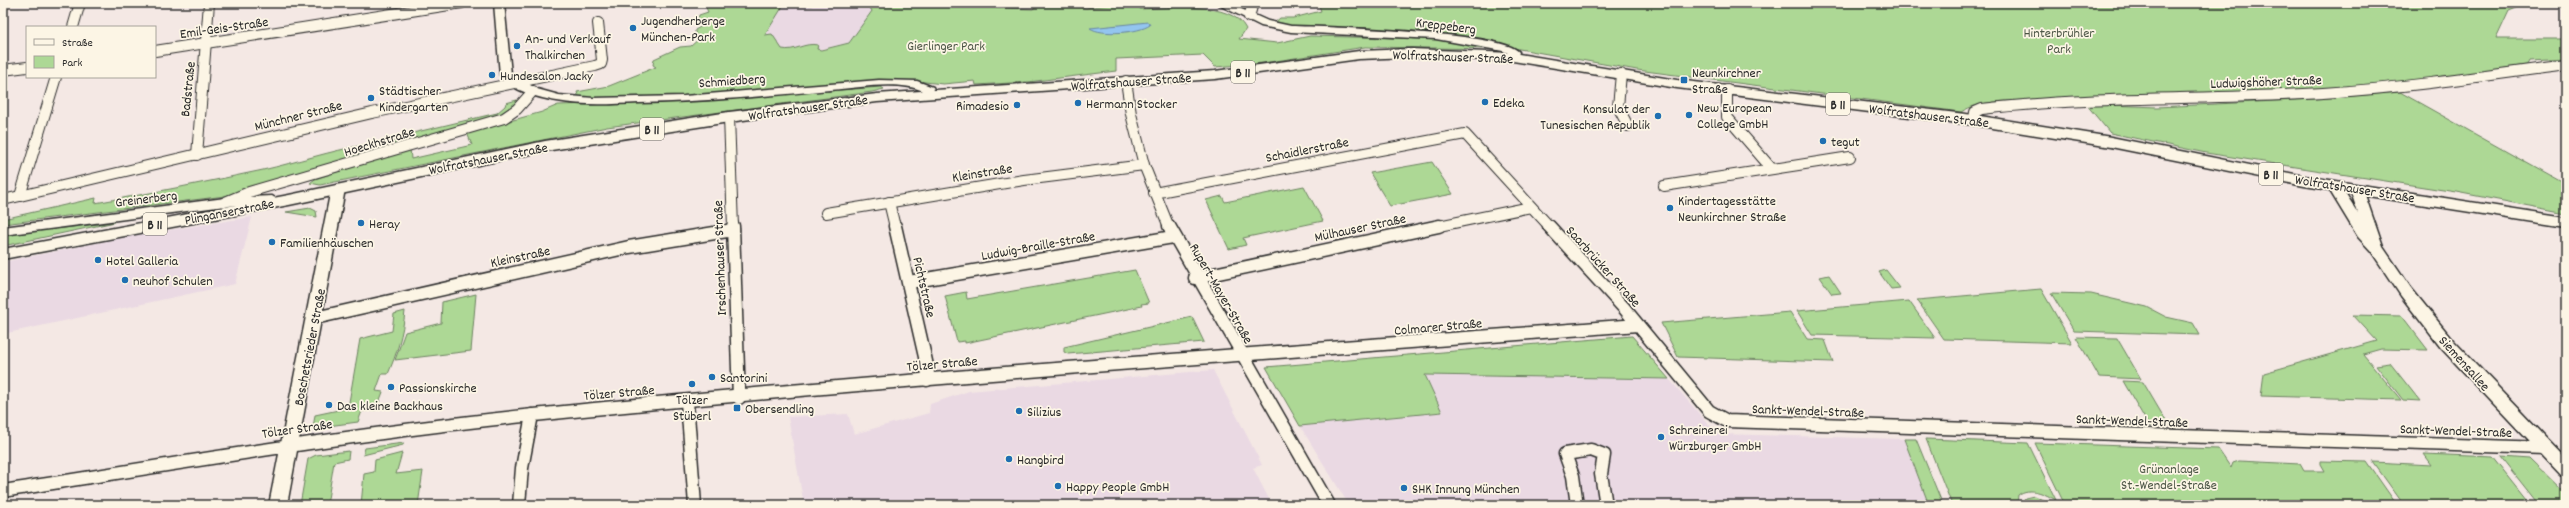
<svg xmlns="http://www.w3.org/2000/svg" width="2569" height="508" font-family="Dekko,sans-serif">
<rect width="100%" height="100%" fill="#f4e8e4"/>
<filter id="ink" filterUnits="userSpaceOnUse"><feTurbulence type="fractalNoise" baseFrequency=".025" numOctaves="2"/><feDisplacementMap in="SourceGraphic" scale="8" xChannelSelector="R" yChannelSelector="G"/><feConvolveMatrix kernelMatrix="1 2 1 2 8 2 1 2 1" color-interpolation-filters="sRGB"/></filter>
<g filter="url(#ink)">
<g fill="#ead9e3">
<path d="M814,3h53l5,8 -23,32 -66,15 -18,-23 18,-29 29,-1z"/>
<path d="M252,217l-17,67 -232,50v-72l134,-27z"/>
<path d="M1213,370l49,95 -9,3 19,37h-468l-16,-88 60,-3 6,20 75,-21 1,-9 39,-13z"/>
<path d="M1425,375l244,4 48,55 187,5 26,66h-581l-49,-79 141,-14z"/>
</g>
<g fill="#add895" stroke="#6c8260">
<path d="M704,3h110l-2,2 -29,1 -18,29 7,-1 10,15c13,3 22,-7 36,-4l-1,4 4,1 28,-7 23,-32 -5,-8 166,6 8,-6 45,5 34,-5 18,1 2,5c28,-1 92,-9 106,20l-7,10 38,4 33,-7 122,3 67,10 -134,-2 -102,16 -48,4 -12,-12 -87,4v12l-88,11 -52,3 -1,-4 -32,3 -27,-3 -231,15 -106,2 -2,-6 32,-6 47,-19 -3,-2 1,-6 26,-12 11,-1 9,-8 -5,-3v-5l7,-4 -4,-7 1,-4 9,-3z"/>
<path d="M1318,3h1211l-20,8 -13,28h70v20l-37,2 -2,4 -137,20 -155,9 -203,6c-22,1 -52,0 -71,12l-324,-42 -196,-35 -134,-7 -34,-4 7,-6h13l28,-7z"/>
<path d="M881,87l3,2 -12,3 -265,35 -287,58 -10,-2 5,-4 95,-31 1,11 61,-14 -5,-12 75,-21 16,-7 136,-4z"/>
<path d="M2400,92l166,93v28l-110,-21 -250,-39 -96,-20 -24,-29 71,3 158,-8z"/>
<path d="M517,100l-2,6 -11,10 -279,80 -222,28v-5l93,-21 -1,5c57,-10 112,-21 168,-33 34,-8 67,-19 101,-25l1,3 35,-8v-4l97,-23 8,-7 1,-3z"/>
<path d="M1432,162l21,32 -63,12 -20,-33z"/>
<path d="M1304,186l19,35 -80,17 3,7 -17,4 -23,-49 16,-4 3,6z"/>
<path d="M310,208l6,3 1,6 -31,-5z"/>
<path d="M115,222l-112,24v-11z"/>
<path d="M1135,270l14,33 -8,1 1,2 -177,37v-2l-8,1 -12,-46 21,-4 1,7z"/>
<path d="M1886,270l14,18 -9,1 -12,-17z"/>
<path d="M1829,275l12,18 -9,1 -12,-17z"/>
<path d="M2041,289l31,54 -128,-4 -27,-39z"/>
<path d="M2051,293l40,1 56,13 19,10 27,6 7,12 -126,-4z"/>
<path d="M476,294l-5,57 -76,9 10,-28 36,-9 1,-21z"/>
<path d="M1909,301l26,37 -123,-3 -15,-24z"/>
<path d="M405,311c-2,23 -8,42 -17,63h-6l-6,17 7,1 -7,18 -14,1 -4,11 -45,6 2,-13 33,-7 12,-69 32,-8 2,-17z"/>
<path d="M1790,312l17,27 18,1 8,22 -155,-5 -17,-34z"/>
<path d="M2353,315l49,1 26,34 -47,-1 -18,5 38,46 -140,-4 3,-23 113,-32z"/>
<path d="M1192,317l12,25 -136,12 -4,-2v-5z"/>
<path d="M1632,336l37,43 -244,-4 17,37 -142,14 -34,-59z"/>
<path d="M2076,337l41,1 24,41 -42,-2z"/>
<path d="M2390,363l30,38 -17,-1 -27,-35z"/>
<path d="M2123,381l20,1 26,44h-20z"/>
<path d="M1904,439h12l27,66h-14z"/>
<path d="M1926,439l102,4 28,57c-11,-6 -26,-14 -38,-5l-1,10h-65z"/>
<path d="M404,443l-1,2 -40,10 2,-7z"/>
<path d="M2035,443l183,6 13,19 2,-5 6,-2 61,3 4,7h20l-4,-7v-3l47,1 30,43h-329l-6,-6z"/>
<path d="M349,451l-1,8 -14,3 -7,43h-27l8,-46 8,-4z"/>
<path d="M402,453l-6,21 27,-3 -5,34h-57l3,-31 10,-2 1,-12z"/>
<path d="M2424,454l69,3 38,48h-127l-31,-43 59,3z"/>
<path d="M2501,457l28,2 37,36v10h-27z"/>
<path d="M2034,496l20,9h-32l3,-7z"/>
</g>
<path fill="#93c5ef" stroke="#6987a1" d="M1148,22l2,3c-11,8 -49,11 -60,3z"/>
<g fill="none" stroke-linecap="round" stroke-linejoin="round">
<defs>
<g id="minor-far1">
<path d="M1249,17l4,-14"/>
<path d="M73,27l7,-24"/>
<path d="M155,51l307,-48"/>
<path d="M3,70l24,-3"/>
<path d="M1621,74l-3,33 10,19"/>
<path d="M1126,81l5,33 13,51 25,62"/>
<path d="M1727,90v27l45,52"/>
<path d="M729,117l4,110"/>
<path d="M1974,120l1,-8 7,-3c113,-13 227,-9 341,-16 81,-5 162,-17 243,-28"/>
<path d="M197,155l12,-152"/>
<path d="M1664,186l186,-29"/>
<path d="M1154,193l311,-59 85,93"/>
<path d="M20,196l36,-119"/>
<path d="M3,200l369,-87 223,-47 6,-2 1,-4 -4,-37"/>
<path d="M225,202l24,-10 255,-74 13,-9 16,-18"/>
<path d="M889,202l6,25"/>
<path d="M826,213l198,-33 120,-15"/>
<path d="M1434,227l97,-20"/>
</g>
<g id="minor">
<path d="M733,226l6,172"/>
<path d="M895,226l33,144 -1,10"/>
<path d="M1169,226l160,279"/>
<path d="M1549,226l75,82 85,103 18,10 818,27"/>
<path d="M1195,278l244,-52"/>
<path d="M909,282l264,-45"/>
<path d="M315,318l314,-71 104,-17"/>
<path d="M687,402l8,103"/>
<path d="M3,491c177,-28 353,-58 531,-76 367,-37 735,-62 1103,-90"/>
<path d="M519,505l3,-37 10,-53"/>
<path d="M1577,505l-4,-29 -8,-22 26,-4 13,5 -3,19 5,31"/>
</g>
<g id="tertiary">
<path d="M494,3h10l7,71 26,15 22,6 34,3 91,-2 195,-16 38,1 16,6 2,7 -6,3 -4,-1 -2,-5c-24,-11 -66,-3 -93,-1 -64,6 -127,12 -191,13 -27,1 -55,3 -82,-2 -18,-3 -45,-10 -57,-26z"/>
<path d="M1215,3h13l40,18 23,5c33,1 213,6 228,26l-2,7h-8l-1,-6 -5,-2 -67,-12 -145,-7 -30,-6z"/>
<path d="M272,196l6,4 -2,3 -51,3 -222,29v-8l222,-29z"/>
</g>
<g id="secondary">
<path d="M2334,182l5,1 19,30 -8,-24 7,-4 5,1 21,61 28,41 42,52 113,118v18l-6,-2 -119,-126 -40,-52 -30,-45 -13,-14 -31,-51z"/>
<path d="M338,185l7,4 -58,316h-18l62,-316z"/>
</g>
<path id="primary" d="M1411,49l102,4 164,27 297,35 137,22 193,39 262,41v10l-262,-41 -193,-39 -137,-22 -297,-37 -164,-27 -102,-4 -52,2 -144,20 -338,23 -148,20 -184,29 -256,54 -286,54v-10l286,-54 256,-54 184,-29 148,-18 338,-23 144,-20z"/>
</defs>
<use href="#minor-far1" stroke="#2b2b2b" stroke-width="12"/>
<use href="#minor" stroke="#2b2b2b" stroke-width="15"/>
<use href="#tertiary" stroke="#2b2b2b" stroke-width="3"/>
<use href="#secondary" stroke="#2b2b2b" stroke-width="3"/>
<use href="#primary" stroke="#2b2b2b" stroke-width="3"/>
<use href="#minor-far1" stroke="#fcf5e5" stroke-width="10"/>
<use href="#minor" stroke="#fcf5e5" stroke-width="12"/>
<use href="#tertiary" fill="#fcf5e5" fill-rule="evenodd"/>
<use href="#secondary" fill="#fcf5e5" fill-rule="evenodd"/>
<use href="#primary" fill="#fcf5e5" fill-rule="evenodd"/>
</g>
</g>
<g fill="#1f6fb2" stroke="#fcf5e5" stroke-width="1.5">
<circle cx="633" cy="28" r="4"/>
<circle cx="517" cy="46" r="4"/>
<circle cx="492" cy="75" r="4"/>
<rect x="1680" y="76" width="8" height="8" rx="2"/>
<circle cx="371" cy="98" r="4"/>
<circle cx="1485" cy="102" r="4"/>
<circle cx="1078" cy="103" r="4"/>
<circle cx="1017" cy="105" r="4"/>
<circle cx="1689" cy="115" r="4"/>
<circle cx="1658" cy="116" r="4"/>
<circle cx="1823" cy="141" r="4"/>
<circle cx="1670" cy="208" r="4"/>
<circle cx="361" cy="223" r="4"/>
<circle cx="272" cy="242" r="4"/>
<circle cx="98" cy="260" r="4"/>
<circle cx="125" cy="280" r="4"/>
<circle cx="712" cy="377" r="4"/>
<circle cx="692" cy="384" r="4"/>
<circle cx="391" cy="387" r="4"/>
<circle cx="329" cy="405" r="4"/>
<rect x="733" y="404" width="8" height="8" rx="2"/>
<circle cx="1019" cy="411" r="4"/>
<circle cx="1661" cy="437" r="4"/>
<circle cx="1009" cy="459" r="4"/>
<circle cx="1058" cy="486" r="4"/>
<circle cx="1404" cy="488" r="4"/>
</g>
<g text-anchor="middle" stroke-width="3.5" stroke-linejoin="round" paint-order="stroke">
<g fill="#fcf5e5" stroke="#6a6863" stroke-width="1">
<rect x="1231" y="61" width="24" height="22" rx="3"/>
<rect x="1826" y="93" width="24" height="22" rx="3"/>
<rect x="640" y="118" width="24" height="22" rx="3"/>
<rect x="2259" y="163" width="24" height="22" rx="3"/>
<rect x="143" y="213" width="24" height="22" rx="3"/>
</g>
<g font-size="13" font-weight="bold" fill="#2b2b2b">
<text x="1243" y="77">B 11</text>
<text x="1838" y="109">B 11</text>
<text x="652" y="134">B 11</text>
<text x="2271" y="179">B 11</text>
<text x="155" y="229">B 11</text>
</g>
<g font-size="14" fill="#2b2b2b" stroke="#fcf5e5" text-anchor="start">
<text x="641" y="25">Jugendherberge<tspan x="641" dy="16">München-Park</tspan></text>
<text x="525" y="43">An- und Verkauf<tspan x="525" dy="16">Thalkirchen</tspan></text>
<text x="1692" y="77">Neunkirchner<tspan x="1692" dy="16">Straße</tspan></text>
<text x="500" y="80">Hundesalon Jacky</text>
<text x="379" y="95">Städtischer<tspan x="379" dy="16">Kindergarten</tspan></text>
<text x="1493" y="107">Edeka</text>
<text x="1086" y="108">Hermann Stocker</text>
<text x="1009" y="110" text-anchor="end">Rimadesio</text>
<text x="1697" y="112">New European<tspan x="1697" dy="16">College GmbH</tspan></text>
<text x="1650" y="113" text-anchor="end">Konsulat der<tspan x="1650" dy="16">Tunesischen Republik</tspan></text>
<text x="1831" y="146">tegut</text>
<text x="1678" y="205">Kindertagesstätte<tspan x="1678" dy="16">Neunkirchner Straße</tspan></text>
<text x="369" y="228">Heray</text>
<text x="280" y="247">Familienhäuschen</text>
<text x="106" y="265">Hotel Galleria</text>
<text x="133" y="285">neuhof Schulen</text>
<text x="720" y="382">Santorini</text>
<text x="399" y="392">Passionskirche</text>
<text x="692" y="404" text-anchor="middle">Tölzer<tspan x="692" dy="16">Stüberl</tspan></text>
<text x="337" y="410">Das kleine Backhaus</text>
<text x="745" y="413">Obersendling</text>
<text x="1027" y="416">Silizius</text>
<text x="1669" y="434">Schreinerei<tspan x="1669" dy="16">Würzburger GmbH</tspan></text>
<text x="1017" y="464">Hangbird</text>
<text x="1066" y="491">Happy People GmbH</text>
<text x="1412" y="493">SHK Innung München</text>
</g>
<g font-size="14" fill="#2b2b2b" stroke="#fcf5e5">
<text transform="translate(1446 25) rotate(7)" y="5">Kreppeberg</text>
<text transform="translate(224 27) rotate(-8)" y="5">Emil-Geis-Straße</text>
<text transform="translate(1453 56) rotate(2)" y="5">Wolfratshauser Straße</text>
<text transform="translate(732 80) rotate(-4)" y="5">Schmiedberg</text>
<text transform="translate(1131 81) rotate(-4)" y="5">Wolfratshauser Straße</text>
<text transform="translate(2266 81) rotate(-2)" y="5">Ludwigshöher Straße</text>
<text transform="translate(187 89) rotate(-84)" y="5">Badstraße</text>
<text transform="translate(808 107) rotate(-8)" y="5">Wolfratshauser Straße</text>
<text transform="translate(298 115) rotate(-14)" y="5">Münchner Straße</text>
<text transform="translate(1929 115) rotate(7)" y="5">Wolfratshauser Straße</text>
<text transform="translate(379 141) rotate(-17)" y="5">Hoeckhstraße</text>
<text transform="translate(1307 149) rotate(-11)" y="5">Schaidlerstraße</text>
<text transform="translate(488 158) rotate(-11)" y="5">Wolfratshauser Straße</text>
<text transform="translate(982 172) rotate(-9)" y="5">Kleinstraße</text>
<text transform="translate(2355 188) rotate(9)" y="5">Wolfratshauser Straße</text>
<text transform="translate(146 198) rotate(-7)" y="5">Greinerberg</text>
<text transform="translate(229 211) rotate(-11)" y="5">Plinganserstraße</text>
<text transform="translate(1360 227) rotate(-12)" y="5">Mülhauser Straße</text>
<text transform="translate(1038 245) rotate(-10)" y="5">Ludwig-Braille-Straße</text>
<text transform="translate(520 256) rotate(-12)" y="5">Kleinstraße</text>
<text transform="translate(719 258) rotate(-92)" y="5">Irschenhauser Straße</text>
<text transform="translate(1604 266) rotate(48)" y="5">Saarbrücker Straße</text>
<text transform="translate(925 287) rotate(77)" y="5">Pichtstraße</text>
<text transform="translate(1222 293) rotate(60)" y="5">Rupert-Mayer-Straße</text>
<text transform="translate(1438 326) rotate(-5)" y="5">Colmarer Straße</text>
<text transform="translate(309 347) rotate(-79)" y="5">Boschetsrieder Straße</text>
<text transform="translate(942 363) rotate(-5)" y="5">Tölzer Straße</text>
<text transform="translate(2465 363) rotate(48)" y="5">Siemensallee</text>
<text transform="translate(619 392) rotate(-5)" y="5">Tölzer Straße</text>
<text transform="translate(1808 410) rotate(2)" y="5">Sankt-Wendel-Straße</text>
<text transform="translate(2132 420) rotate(2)" y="5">Sankt-Wendel-Straße</text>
<text transform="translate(297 428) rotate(-8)" y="5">Tölzer Straße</text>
<text transform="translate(2456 430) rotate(2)" y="5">Sankt-Wendel-Straße</text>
</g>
<g font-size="14" fill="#4c5646" stroke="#fcf5e5">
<text x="2059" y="37">Hinterbrühler<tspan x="2059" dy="16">Park</tspan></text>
<text x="946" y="50">Gierlinger Park</text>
<text x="2169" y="473">Grünanlage<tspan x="2169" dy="16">St.-Wendel-Straße</tspan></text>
</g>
</g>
<rect width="2569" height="508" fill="none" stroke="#fcf5e5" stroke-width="16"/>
<rect x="8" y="8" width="2553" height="492" fill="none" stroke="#2b2b2b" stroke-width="1.5" filter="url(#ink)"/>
<rect x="26" y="26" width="130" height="52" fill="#fcf5e5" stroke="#a8a49b"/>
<rect x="34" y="39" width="20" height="6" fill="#fcf5e5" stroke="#a8a49b"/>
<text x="62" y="46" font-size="12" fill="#2b2b2b">Straße</text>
<rect x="34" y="56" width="20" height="12" fill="#add895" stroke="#a8a49b"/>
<text x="62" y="66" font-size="12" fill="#2b2b2b">Park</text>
</svg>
